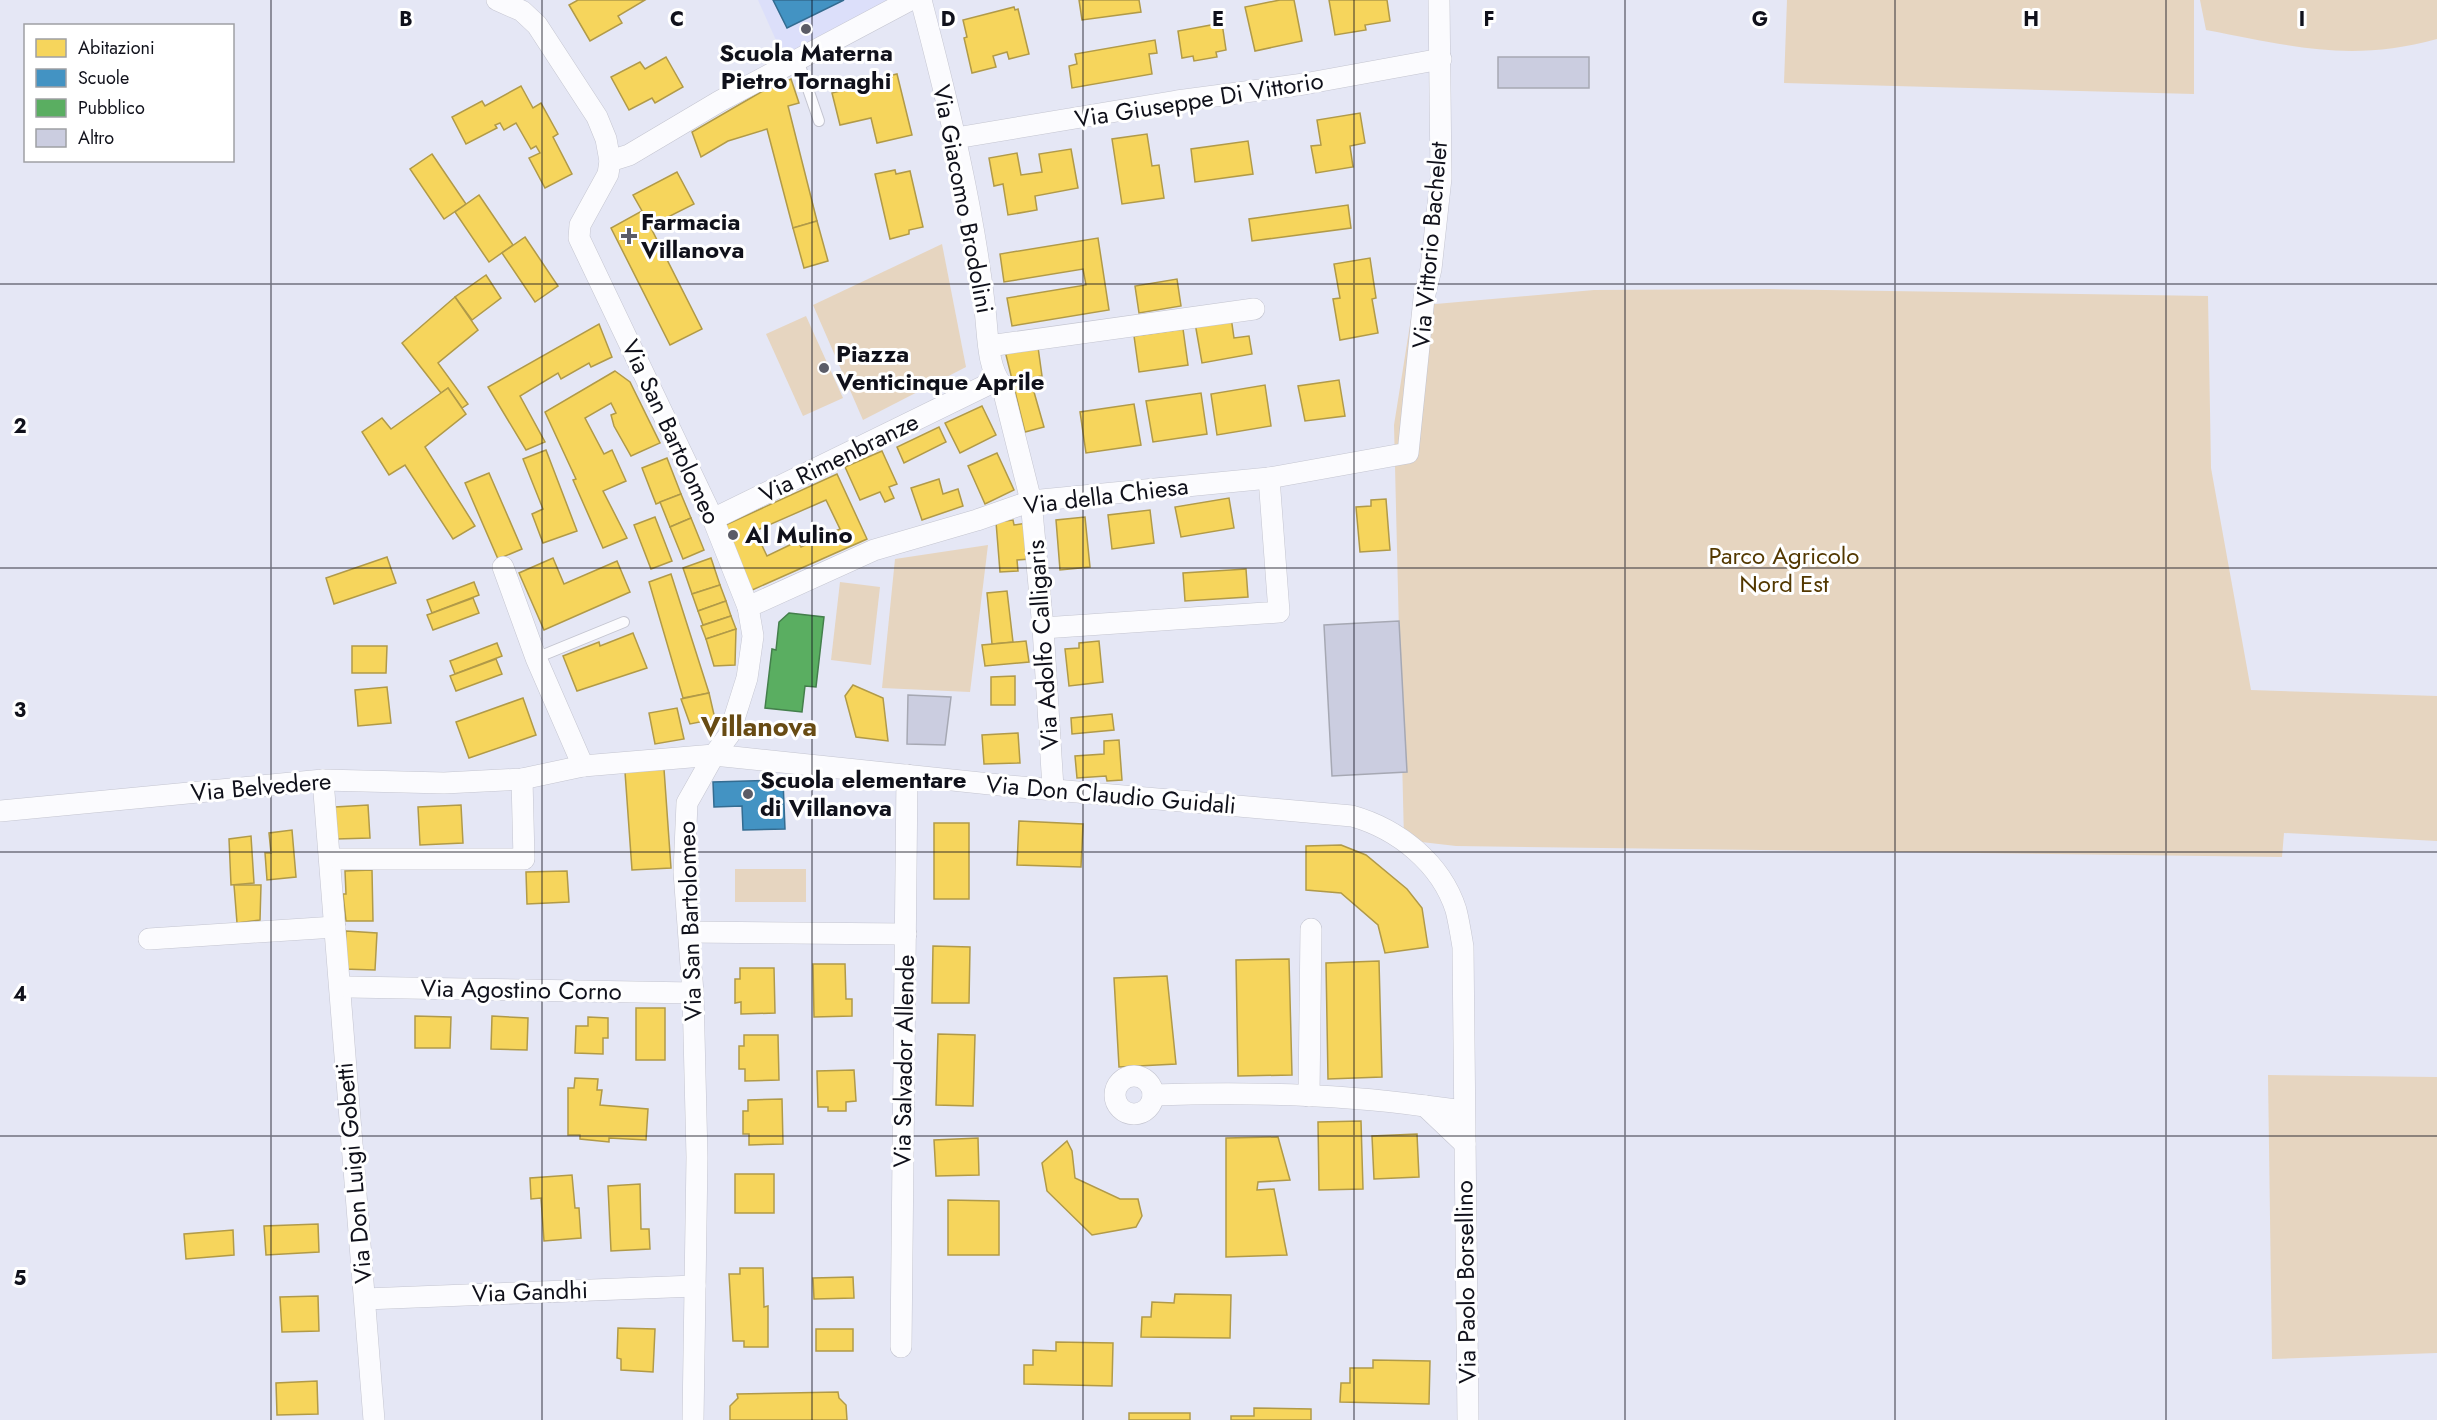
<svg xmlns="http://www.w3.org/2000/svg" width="2437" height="1420" font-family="Jost,sans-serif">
<rect width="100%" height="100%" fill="#e5e7f5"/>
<path fill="#dcdffa" d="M758,0h142l-116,58z"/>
<g fill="#e6d5c0">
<path d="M1787,0h407v94l-410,-11z"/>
<path d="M2200,0h237v39c-87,24 -146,7 -231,-9z"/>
<path d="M942,244l24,123 -103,53 -50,-115z"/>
<path d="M1769,289l439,7 3,172 40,222 186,6v145l-153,-8 -2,24 -826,-11 -52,-6 -10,-415 19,-119 181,-16z"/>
<path d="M806,316l37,82 -40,18 -37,-82z"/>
<path d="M988,545l-18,147 -88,-4 13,-129z"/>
<path d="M840,582l40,5 -9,78 -40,-5z"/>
<rect x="735" y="869" width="71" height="33"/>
<path d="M2268,1075l169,2v276l-165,6z"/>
</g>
<g fill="#f6d55c" stroke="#b19a48" stroke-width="1.5" fill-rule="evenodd">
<path d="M578,0h67l-27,16 4,7 -32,18 -21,-36z"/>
<path d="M1079,0h60l2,12 -59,8z"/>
<path d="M1280,0h14l8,41 -47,10 -10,-44z"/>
<path d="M1329,0h58l3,21 -25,4 1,5 -31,5z"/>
<path d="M1014,7l1,3 3,-1 11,45 -20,5 -2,-7 -14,4 3,11 -24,6 -8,-35 3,-1 -4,-17z"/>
<path d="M1222,23l4,27 -10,2 1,5 -23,4 -1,-5 -11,2 -4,-27z"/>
<path d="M1155,40l2,13 -8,1 3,20 -80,14 -3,-22 8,-2 -2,-10z"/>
<path d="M666,57l17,30 -28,16 -3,-5 -23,12 -18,-33 29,-15 5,7z"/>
<path d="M897,74l15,61 -35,8 -6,-25 -31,7 -8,-32 28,-7 -1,-3z"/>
<path d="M791,79l8,24 -11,3 29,115 -24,7 -26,-99 -39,12 -27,16 -9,-25 69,-40z"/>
<path d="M521,86l12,22 8,-5 17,31 -5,3 19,37 -27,14 -16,-30 11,-5 -4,-7 -5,3 -15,-26 -12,7 -4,-7 -5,2 2,3 -31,16 -14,-27 30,-16 3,5z"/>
<path d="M1360,113l5,30 -15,3 3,21 -37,6 -5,-27 10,-1 -4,-25z"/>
<path d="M1147,134l5,32 7,-1 5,33 -42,6 -10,-65z"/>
<path d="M1248,141l5,33 -58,8 -4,-33z"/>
<path d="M1071,149l7,39 -43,8 2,14 -29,5 -5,-31 -9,2 -5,-28 28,-5 4,22 21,-3 -3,-18z"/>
<path d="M432,154l34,50 -22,15 -34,-50z"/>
<path d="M895,170l1,4 14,-3 13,56 -14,3v4l-19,5 -15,-65z"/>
<path d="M677,172l17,32 -44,22 52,103 -32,16 -59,-117 31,-17 -9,-16z"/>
<path d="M479,195l34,50 -24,17 -34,-50z"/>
<path d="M1348,205l3,23 -99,13 -3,-22z"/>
<path d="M817,221l11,40 -24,7 -11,-40z"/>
<path d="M525,237l33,49 -23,16 -33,-49z"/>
<path d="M1098,238l11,72 -97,16 -5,-28 79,-13 -3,-16 -79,13 -4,-28z"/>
<path d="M1370,258l6,40 -4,1 6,34 -38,7 -7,-41 7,-1 -6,-34z"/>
<path d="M486,275l15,23 -29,22 -17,-23z"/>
<path d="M1177,279l4,27 -42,7 -4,-27z"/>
<path d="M455,297l23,33 -40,33 30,41 -6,4 -14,-20 -7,5 -39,-50z"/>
<path d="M1231,317l3,21 15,-2 3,18 -50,9 -7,-40z"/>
<path d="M599,324l13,33 -21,10 -2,-4 -28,16 -3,-6 -38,23 25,46 -19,8 -38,-63z"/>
<path d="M1183,329l5,36 -49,7 -5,-36z"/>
<path d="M1038,347l4,29 -12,2 14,49 -19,5 -20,-81z"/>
<path d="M615,371l15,11 30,61 -29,13 -17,-30 -3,-11 5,-2 -5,-10 -26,15 19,36 8,-4 14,31 -23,10 24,47 -24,10 -30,-68 3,-1 -31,-67z"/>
<path d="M1339,380l6,36 -40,5 -7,-35z"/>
<path d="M1265,385l6,41 -54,9 -6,-41z"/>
<path d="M448,388l18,26 -41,33 50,79 -22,13 -48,-74 -16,10 -27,-43 20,-14 9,11z"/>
<path d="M1201,393l6,41 -54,8 -7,-41z"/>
<path d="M1134,404l7,41 -55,8 -6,-41z"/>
<path d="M982,406l14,29 -36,18 -15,-30z"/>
<path d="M939,427l7,15 -42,21 -7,-16z"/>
<path d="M546,450l31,81 -34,12 -11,-29 11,-5 -20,-50z"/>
<path d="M882,451l15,33 -8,3 5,11 -9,4 -5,-10 -20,8 -15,-33z"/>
<path d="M997,453l17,37 -29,14 -17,-38z"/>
<path d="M667,458l14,36 -25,10 -14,-36z"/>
<path d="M489,473l33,76 -24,10 -33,-76z"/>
<path d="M837,474l30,65 -117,52 -29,-64zM826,500l14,29 -39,18 -3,-6 -31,15 -12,-25z"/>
<path d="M939,479l4,15 15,-5 5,17 -41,14 -11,-32z"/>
<path d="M681,494l10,24 -21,9 -10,-25z"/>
<path d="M1229,498l5,30 -53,9 -6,-30z"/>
<path d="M1386,499l4,51 -30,2 -4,-45 15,-1v-6z"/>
<path d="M1150,510l4,33 -42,6 -4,-34z"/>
<path d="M655,517l17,44 -21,8 -17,-44z"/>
<path d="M1085,517l5,50 -30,3 -4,-50z"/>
<path d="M691,518l13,32 -21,9 -13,-32z"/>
<path d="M1013,520l1,5 13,-2 3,36 -13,1 1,11 -18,1 -4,-50z"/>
<path d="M387,557l9,26 -62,21 -8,-26z"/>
<path d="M553,558l11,26 53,-23 13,31 -86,38 -25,-57z"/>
<path d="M711,558l9,27 -28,9 -9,-26z"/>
<path d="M1246,569l2,28 -63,4 -2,-28z"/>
<path d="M671,574l38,119 -26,5 -34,-116z"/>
<path d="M474,582l5,13 -47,18 -5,-13z"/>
<path d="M720,585l6,16 -28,10 -6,-17z"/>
<path d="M1007,591l6,51 -21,2 -5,-51z"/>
<path d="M473,598l6,15 -46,17 -6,-15z"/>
<path d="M726,601l5,15 -28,9 -5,-14z"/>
<path d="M731,616l5,13 -30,10 -5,-13z"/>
<path d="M736,629l-1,36 -21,1 -8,-27z"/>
<path d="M633,633l14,35 -70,23 -14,-35 36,-14 1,4z"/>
<path d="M1026,641l3,21 -44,4 -3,-21z"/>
<path d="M1099,641l4,41 -34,4 -4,-37 14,-1v-5z"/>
<path d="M497,643l5,13 -47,18 -5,-13z"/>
<path d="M352,646h35l-1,27h-34z"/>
<path d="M496,659l6,15 -46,17 -6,-15z"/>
<path d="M1015,676v29h-24v-28z"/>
<path d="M853,685l30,13 5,43 -32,-4 -11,-41z"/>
<path d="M387,687l4,36 -33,3 -3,-36z"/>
<path d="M709,693l6,26 -25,5 -9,-25z"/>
<path d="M523,698l13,37 -67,23 -13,-36z"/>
<path d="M677,708l7,31 -29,5 -6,-31z"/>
<path d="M1112,714l2,16 -42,4 -1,-16z"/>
<path d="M1018,733l2,30 -36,1 -2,-29z"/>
<path d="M1119,740l3,40 -15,1 -1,-5 -29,2 -2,-22 29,-2v-13z"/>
<path d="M664,769l7,99 -39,2 -7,-98z"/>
<path d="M368,805l2,33 -34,1 -1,-32z"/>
<path d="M461,805l2,38 -43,2 -2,-38z"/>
<path d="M1019,821l64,3 -2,43 -64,-2z"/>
<rect x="934" y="823" width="35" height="76"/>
<path d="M292,830l4,47 -29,3 -2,-27h6l-2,-20z"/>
<path d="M251,836l3,47 -23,2 -2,-46z"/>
<path d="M1341,845l25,10 41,34 15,19 6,39 -43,6 -7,-28 -37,-32 -35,-3v-44z"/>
<path d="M372,870l1,51h-27l-3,-27h3l-1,-23z"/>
<path d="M567,871l2,31 -42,2 -1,-32z"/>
<path d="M234,885h27l-1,35 -23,3z"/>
<path d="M346,931l31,2 -2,37 -31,-1z"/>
<path d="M933,946l37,1 -1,56h-37z"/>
<path d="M1289,959l3,116 -54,1 -2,-116z"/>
<path d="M1379,961l3,116 -54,2 -2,-116z"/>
<path d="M813,964h32l1,35h6v17l-38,1z"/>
<path d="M740,968h34l1,45 -34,1v-12l-6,1v-24h5z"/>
<path d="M1167,976l9,88 -57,3 -5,-89z"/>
<rect x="636" y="1008" width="29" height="52"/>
<path d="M415,1016l36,1 -1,31h-35z"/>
<path d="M492,1016l36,2 -1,32 -36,-1z"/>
<path d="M588,1017l20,1v20h-5v16l-28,-1 1,-27h12z"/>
<path d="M938,1034l37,1 -2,71 -37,-1z"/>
<path d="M744,1035h34l1,45 -34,1v-12h-6v-23h5z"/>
<path d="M854,1070l2,31 -10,1v9h-18v-4h-10l-1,-36z"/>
<path d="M575,1078l23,1 -1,11h5l-2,15 48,4 -2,31 -37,-2v4l-29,-3v-4h-12v-47h6z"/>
<path d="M782,1099l1,45 -34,1v-11h-6v-23h5v-11z"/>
<path d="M1361,1121l2,68 -44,1 -1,-68z"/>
<path d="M1417,1134l2,43 -45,2 -2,-43z"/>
<path d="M1278,1137l12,43 -32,2 -1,8 17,-1 13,66 -61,2v-119z"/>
<path d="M978,1138l1,37 -43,1 -2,-36z"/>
<path d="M1067,1141l5,10 3,27 45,21h18l4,17 -6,11 -44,8 -45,-44 -5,-28z"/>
<rect x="735" y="1174" width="39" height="39"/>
<path d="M572,1175l3,33h4l2,30 -37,3 -3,-43 -10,1 -1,-21z"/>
<path d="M640,1184l1,45h8l1,20 -39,2 -3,-65z"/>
<path d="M948,1200l51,1v54h-51z"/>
<path d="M318,1224l1,28 -53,3 -2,-29z"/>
<path d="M233,1230l1,25 -48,4 -2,-25z"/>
<path d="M740,1268h23l1,39 4,-1v41h-24v-6h-11l-4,-67h11z"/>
<path d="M853,1277l1,21 -40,1 -1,-21z"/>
<path d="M1175,1294l56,1 -1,43 -89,-1 1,-20h9l1,-15 22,1z"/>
<path d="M318,1296l1,35 -37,1 -2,-35z"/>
<path d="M618,1328l37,1 -2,43 -32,-2v-11l-4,-1z"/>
<rect x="816" y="1329" width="37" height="22"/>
<path d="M1056,1342l57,1 -1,43 -88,-2v-19h9v-15l23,1z"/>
<path d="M1373,1360l57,1 -1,43 -89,-2 1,-19h9v-15h23z"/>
<path d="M317,1381l1,33 -41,1 -1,-32z"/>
<path d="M838,1392l1,6 7,7 1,15h-117v-14l8,-8 -1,-4z"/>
<path d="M1254,1408l57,1v11h-80v-4h23z"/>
<rect x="1129" y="1413" width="61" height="7"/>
</g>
<g fill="#4393c3" stroke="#346c91" stroke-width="1.5">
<path d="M773,0h71l-57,28z"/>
<path d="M783,780l2,49 -42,1 -1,-24 -28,1 -1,-25z"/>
</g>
<path fill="#5aae61" stroke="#447f4c" stroke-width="1.5" d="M789,613l35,4 -8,70 -11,-1 -3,26 -37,-4 7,-59 4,1 3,-28z"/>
<g fill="#cbcde0" stroke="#a6a8b3" stroke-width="1.5">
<rect x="1498" y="57" width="91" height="31"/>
<path d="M1399,621l8,151 -75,4 -8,-151z"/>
<path d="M908,695l43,2 -6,48 -38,-1z"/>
</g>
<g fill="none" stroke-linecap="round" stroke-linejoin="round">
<defs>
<g id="service">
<path d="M798,60l21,61"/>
<path d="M536,658l88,-36"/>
</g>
<g id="minor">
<path d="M497,0l25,11 15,14 60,92 9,22 4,22 -2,13 -28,51 -1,13 134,281 35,88 5,29 -6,42 -18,57 -15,20 -27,48 -3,69 9,121 4,164 -4,263"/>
<path d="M921,0c27,103 52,205 64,310 3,23 2,58 17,75l29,116 12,127 10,160"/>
<path d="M956,138l221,-37 127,-17 137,-25"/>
<path d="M610,161l19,-6 91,-54 190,-101"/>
<path d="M989,346l265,-37"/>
<path d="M713,519l284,-139"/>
<path d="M503,567l33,91 47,108"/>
<path d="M748,607l126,-57 103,-30 54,-19 238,-23 139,-25 16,-155 7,-29 10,-91 -2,-178"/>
<path d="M1043,628l236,-16 -10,-134"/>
<path d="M323,780l51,640"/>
<path d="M0,811l323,-31 121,3 78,-4 61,-13 131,-11 295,31 343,30c46,13 89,47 104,94 3,12 5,25 7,37l5,473"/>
<path d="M338,859h186l-2,-80"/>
<path d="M689,932l217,2"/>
<path d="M149,939l186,-12"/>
<path d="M348,987l345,6"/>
<circle cx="1134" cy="1095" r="19"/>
<path d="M1153,1095c91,-3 182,-2 272,11"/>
<path d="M1309,1096l2,-167"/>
<path d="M1464,1111l-39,-5 40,38"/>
<path d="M365,1299l330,-13"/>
<path d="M901,1347l6,-572"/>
</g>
</defs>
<use href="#service" stroke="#c4c5d0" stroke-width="12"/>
<use href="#minor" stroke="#c4c5d0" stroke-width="22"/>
<use href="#service" stroke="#fbfbfe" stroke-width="10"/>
<use href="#minor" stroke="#fbfbfe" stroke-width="21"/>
</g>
<path fill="none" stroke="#10111b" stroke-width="1.5" stroke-opacity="0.55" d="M271,0v1420M542,0v1420M812,0v1420M1083,0v1420M1354,0v1420M1625,0v1420M1895,0v1420M2166,0v1420M0,284h2437M0,568h2437M0,852h2437M0,1136h2437"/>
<g fill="#5b5c67" stroke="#fff" stroke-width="2">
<circle cx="806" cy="29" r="6"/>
<path d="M626 227h6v6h6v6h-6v6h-6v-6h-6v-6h6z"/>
<circle cx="824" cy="368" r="6"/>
<circle cx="733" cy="535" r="6"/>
<circle cx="748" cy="794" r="6"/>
</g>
<g text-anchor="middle" stroke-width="6" stroke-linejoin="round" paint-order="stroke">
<g font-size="24" font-weight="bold" fill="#10111b" stroke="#fff" text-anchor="start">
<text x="806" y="61" text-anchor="middle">Scuola Materna<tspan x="806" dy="28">Pietro Tornaghi</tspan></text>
<text x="641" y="230">Farmacia<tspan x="641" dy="28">Villanova</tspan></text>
<text x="836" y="362">Piazza<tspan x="836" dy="28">Venticinque Aprile</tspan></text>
<text x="745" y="543">Al Mulino</text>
<text x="760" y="788">Scuola elementare<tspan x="760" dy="28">di Villanova</tspan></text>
</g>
<g font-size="24" fill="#10111b" stroke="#fff">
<text transform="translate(1199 100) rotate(-9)" y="8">Via Giuseppe Di Vittorio</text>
<text transform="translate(963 199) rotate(79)" y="8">Via Giacomo Brodolini</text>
<text transform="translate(1430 245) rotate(-85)" y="8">Via Vittorio Bachelet</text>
<text transform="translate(671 432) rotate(65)" y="8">Via San Bartolomeo</text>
<text transform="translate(839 458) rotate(-26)" y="8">Via Rimenbranze</text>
<text transform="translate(1106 496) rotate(-7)" y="8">Via della Chiesa</text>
<text transform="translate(1043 645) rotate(-94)" y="8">Via Adolfo Calligaris</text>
<text transform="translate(261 787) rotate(-5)" y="8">Via Belvedere</text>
<text transform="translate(1111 795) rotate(5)" y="8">Via Don Claudio Guidali</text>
<text transform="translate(690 921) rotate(-92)" y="8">Via San Bartolomeo</text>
<text transform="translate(521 990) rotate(1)" y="8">Via Agostino Corno</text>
<text transform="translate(904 1061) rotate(-89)" y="8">Via Salvador Allende</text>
<text transform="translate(354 1173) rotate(-95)" y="8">Via Don Luigi Gobetti</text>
<text transform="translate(1466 1282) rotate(-91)" y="8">Via Paolo Borsellino</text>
<text transform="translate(530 1292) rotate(-2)" y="8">Via Gandhi</text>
</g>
<g font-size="24" fill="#533800" stroke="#fff">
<text x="1784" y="564">Parco Agricolo<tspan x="1784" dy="28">Nord Est</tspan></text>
</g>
<g font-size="27" font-weight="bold" fill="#684b13" stroke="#fff">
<text x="759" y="736">Villanova</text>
</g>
</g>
<g font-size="20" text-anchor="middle" font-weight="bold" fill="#10111b" stroke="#fff" stroke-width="6" stroke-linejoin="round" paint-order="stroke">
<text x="406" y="26">B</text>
<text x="677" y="26">C</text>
<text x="948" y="26">D</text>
<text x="1218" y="26">E</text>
<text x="1489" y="26">F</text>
<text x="1760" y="26">G</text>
<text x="2031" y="26">H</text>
<text x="2302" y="26">I</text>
<text x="20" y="433">2</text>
<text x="20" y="717">3</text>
<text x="20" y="1001">4</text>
<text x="20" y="1285">5</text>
</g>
<rect x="24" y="24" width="210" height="138" fill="#ffffff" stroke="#9fa0a4" stroke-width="1.5"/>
<rect x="36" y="39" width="30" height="18" fill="#f6d55c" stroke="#9fa0a4" stroke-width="1.5"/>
<text x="78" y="54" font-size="18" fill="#10111b">Abitazioni</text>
<rect x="36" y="69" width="30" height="18" fill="#4393c3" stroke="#9fa0a4" stroke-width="1.5"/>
<text x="78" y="84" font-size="18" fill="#10111b">Scuole</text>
<rect x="36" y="99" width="30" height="18" fill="#5aae61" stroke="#9fa0a4" stroke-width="1.5"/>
<text x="78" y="114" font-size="18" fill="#10111b">Pubblico</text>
<rect x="36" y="129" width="30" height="18" fill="#cbcde0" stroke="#9fa0a4" stroke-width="1.5"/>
<text x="78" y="144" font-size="18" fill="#10111b">Altro</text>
</svg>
